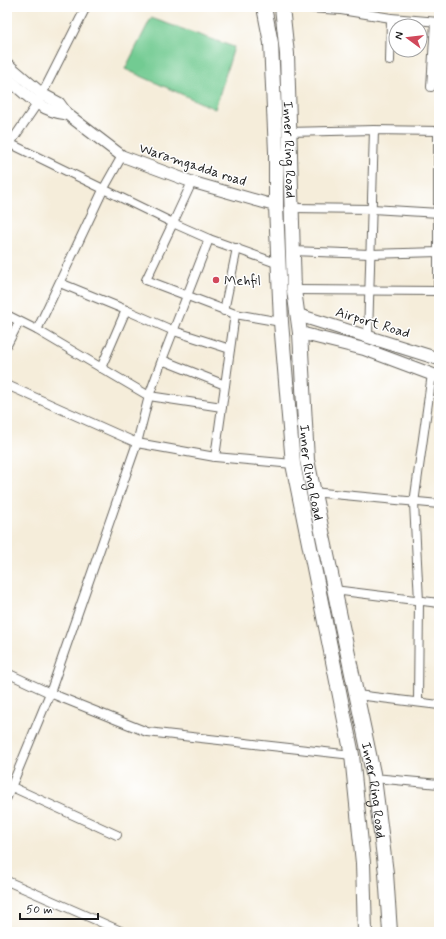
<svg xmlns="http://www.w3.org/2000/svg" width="446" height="939" font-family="Mynerve,sans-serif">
<rect width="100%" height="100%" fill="#fff"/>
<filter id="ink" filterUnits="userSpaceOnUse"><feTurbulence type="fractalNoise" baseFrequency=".025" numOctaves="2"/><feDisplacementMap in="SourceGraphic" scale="8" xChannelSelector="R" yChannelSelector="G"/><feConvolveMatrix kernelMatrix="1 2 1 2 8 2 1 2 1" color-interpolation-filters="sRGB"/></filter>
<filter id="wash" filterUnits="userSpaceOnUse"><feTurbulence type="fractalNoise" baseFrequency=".012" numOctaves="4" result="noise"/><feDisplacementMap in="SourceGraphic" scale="16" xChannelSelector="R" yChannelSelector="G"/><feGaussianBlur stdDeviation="0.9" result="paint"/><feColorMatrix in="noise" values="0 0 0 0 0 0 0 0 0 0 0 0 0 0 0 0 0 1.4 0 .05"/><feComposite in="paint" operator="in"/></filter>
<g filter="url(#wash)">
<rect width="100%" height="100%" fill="#f5edda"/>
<path fill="#72cb92" stroke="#477457" d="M151,18l83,29 -19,62 -90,-40z"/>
</g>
<g filter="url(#ink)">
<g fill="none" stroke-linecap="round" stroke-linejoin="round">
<defs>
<g id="minor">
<path d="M293,7l48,3 50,8 48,4"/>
<path d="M390,61l1,-43"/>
<path d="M431,87l4,-65"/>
<path d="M288,132l86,-2 65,1"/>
<path d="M11,144l162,79 -27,57 89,34 46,8"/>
<path d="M7,148l30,-44 49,-97"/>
<path d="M192,182l-19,41 36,16 70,25"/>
<path d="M292,208l80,1 67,4"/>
<path d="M292,251l78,3 69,-2"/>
<path d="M60,283l66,27"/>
<path d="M294,290l145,1"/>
<path d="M438,291v-160"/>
<path d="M224,311l13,-63"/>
<path d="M7,315l30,15 112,66 73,11"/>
<path d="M37,330l67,-142 18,-32"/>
<path d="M368,336l6,-206"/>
<path d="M7,345l12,-23"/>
<path d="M162,360l63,25"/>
<path d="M101,368l25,-58 48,21 56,18"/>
<path d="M7,385l130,58 78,14 78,7"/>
<path d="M215,457l20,-143"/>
<path d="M312,492l127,12"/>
<path d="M334,590l105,13"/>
<path d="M7,673l43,20 97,39 205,23"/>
<path d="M357,695l82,10"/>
<path d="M418,702l1,-101 -5,-98 18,-129"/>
<path d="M374,778l65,6"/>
<path d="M12,787l105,48"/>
<path d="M7,797l43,-104 87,-250 12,-47 13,-36 47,-121"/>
<path d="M7,881l116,51"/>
</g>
<g id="tertiary">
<path d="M7,64l35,30 17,9 8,11 55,42 70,26 84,24"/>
<path d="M7,78c19,16 34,34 60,36"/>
</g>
<g id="secondary">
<path d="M298,315l141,44"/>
<path d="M300,333l64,16 75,28"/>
</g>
<g id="trunk">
<path d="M264,7l7,36 5,109v54l5,116 12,142 59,291 11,108 2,69"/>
<path id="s1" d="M282,7l5,47 7,236 6,43 7,127 67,318 12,95 4,59"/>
</g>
</defs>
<use href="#minor" stroke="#68655e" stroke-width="10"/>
<use href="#tertiary" stroke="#68655e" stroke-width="13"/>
<use href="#secondary" stroke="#68655e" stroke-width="14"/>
<use href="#trunk" stroke="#68655e" stroke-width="16"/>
<use href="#minor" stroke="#fff" stroke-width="8"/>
<use href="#tertiary" stroke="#fff" stroke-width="11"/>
<use href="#secondary" stroke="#fff" stroke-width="12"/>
<use href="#trunk" stroke="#fff" stroke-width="14"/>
</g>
</g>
<circle fill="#d1495b" stroke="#fff" stroke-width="1.5" cx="216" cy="280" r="4"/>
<g text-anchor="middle" stroke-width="3" stroke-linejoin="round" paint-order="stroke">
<g font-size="14" fill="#1c1c1c" stroke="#fff">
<text dy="5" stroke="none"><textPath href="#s1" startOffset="143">Inner Ring Road</textPath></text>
<text transform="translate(193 164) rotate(18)" y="5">Waramgadda road</text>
<text transform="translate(373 322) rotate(17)" y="5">Airport Road</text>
<text dy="5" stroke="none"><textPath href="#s1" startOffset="467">Inner Ring Road</textPath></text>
<text dy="5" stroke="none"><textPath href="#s1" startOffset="791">Inner Ring Road</textPath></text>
</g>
<g font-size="14" fill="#1c1c1c" stroke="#fff" text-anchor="start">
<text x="224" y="285">Mehfil</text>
</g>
</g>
<rect width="446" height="939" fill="none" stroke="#fff" stroke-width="24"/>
<g transform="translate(408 38) rotate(285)"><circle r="19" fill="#ffffff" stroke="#a4a4a4"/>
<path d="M0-3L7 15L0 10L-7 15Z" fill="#d1495b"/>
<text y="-6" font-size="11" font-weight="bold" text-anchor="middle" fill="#1c1c1c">N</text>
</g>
<path d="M20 913v6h78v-6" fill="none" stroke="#1c1c1c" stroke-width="2"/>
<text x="26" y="913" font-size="12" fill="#1c1c1c" stroke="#ffffff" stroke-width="3" paint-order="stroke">50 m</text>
</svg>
